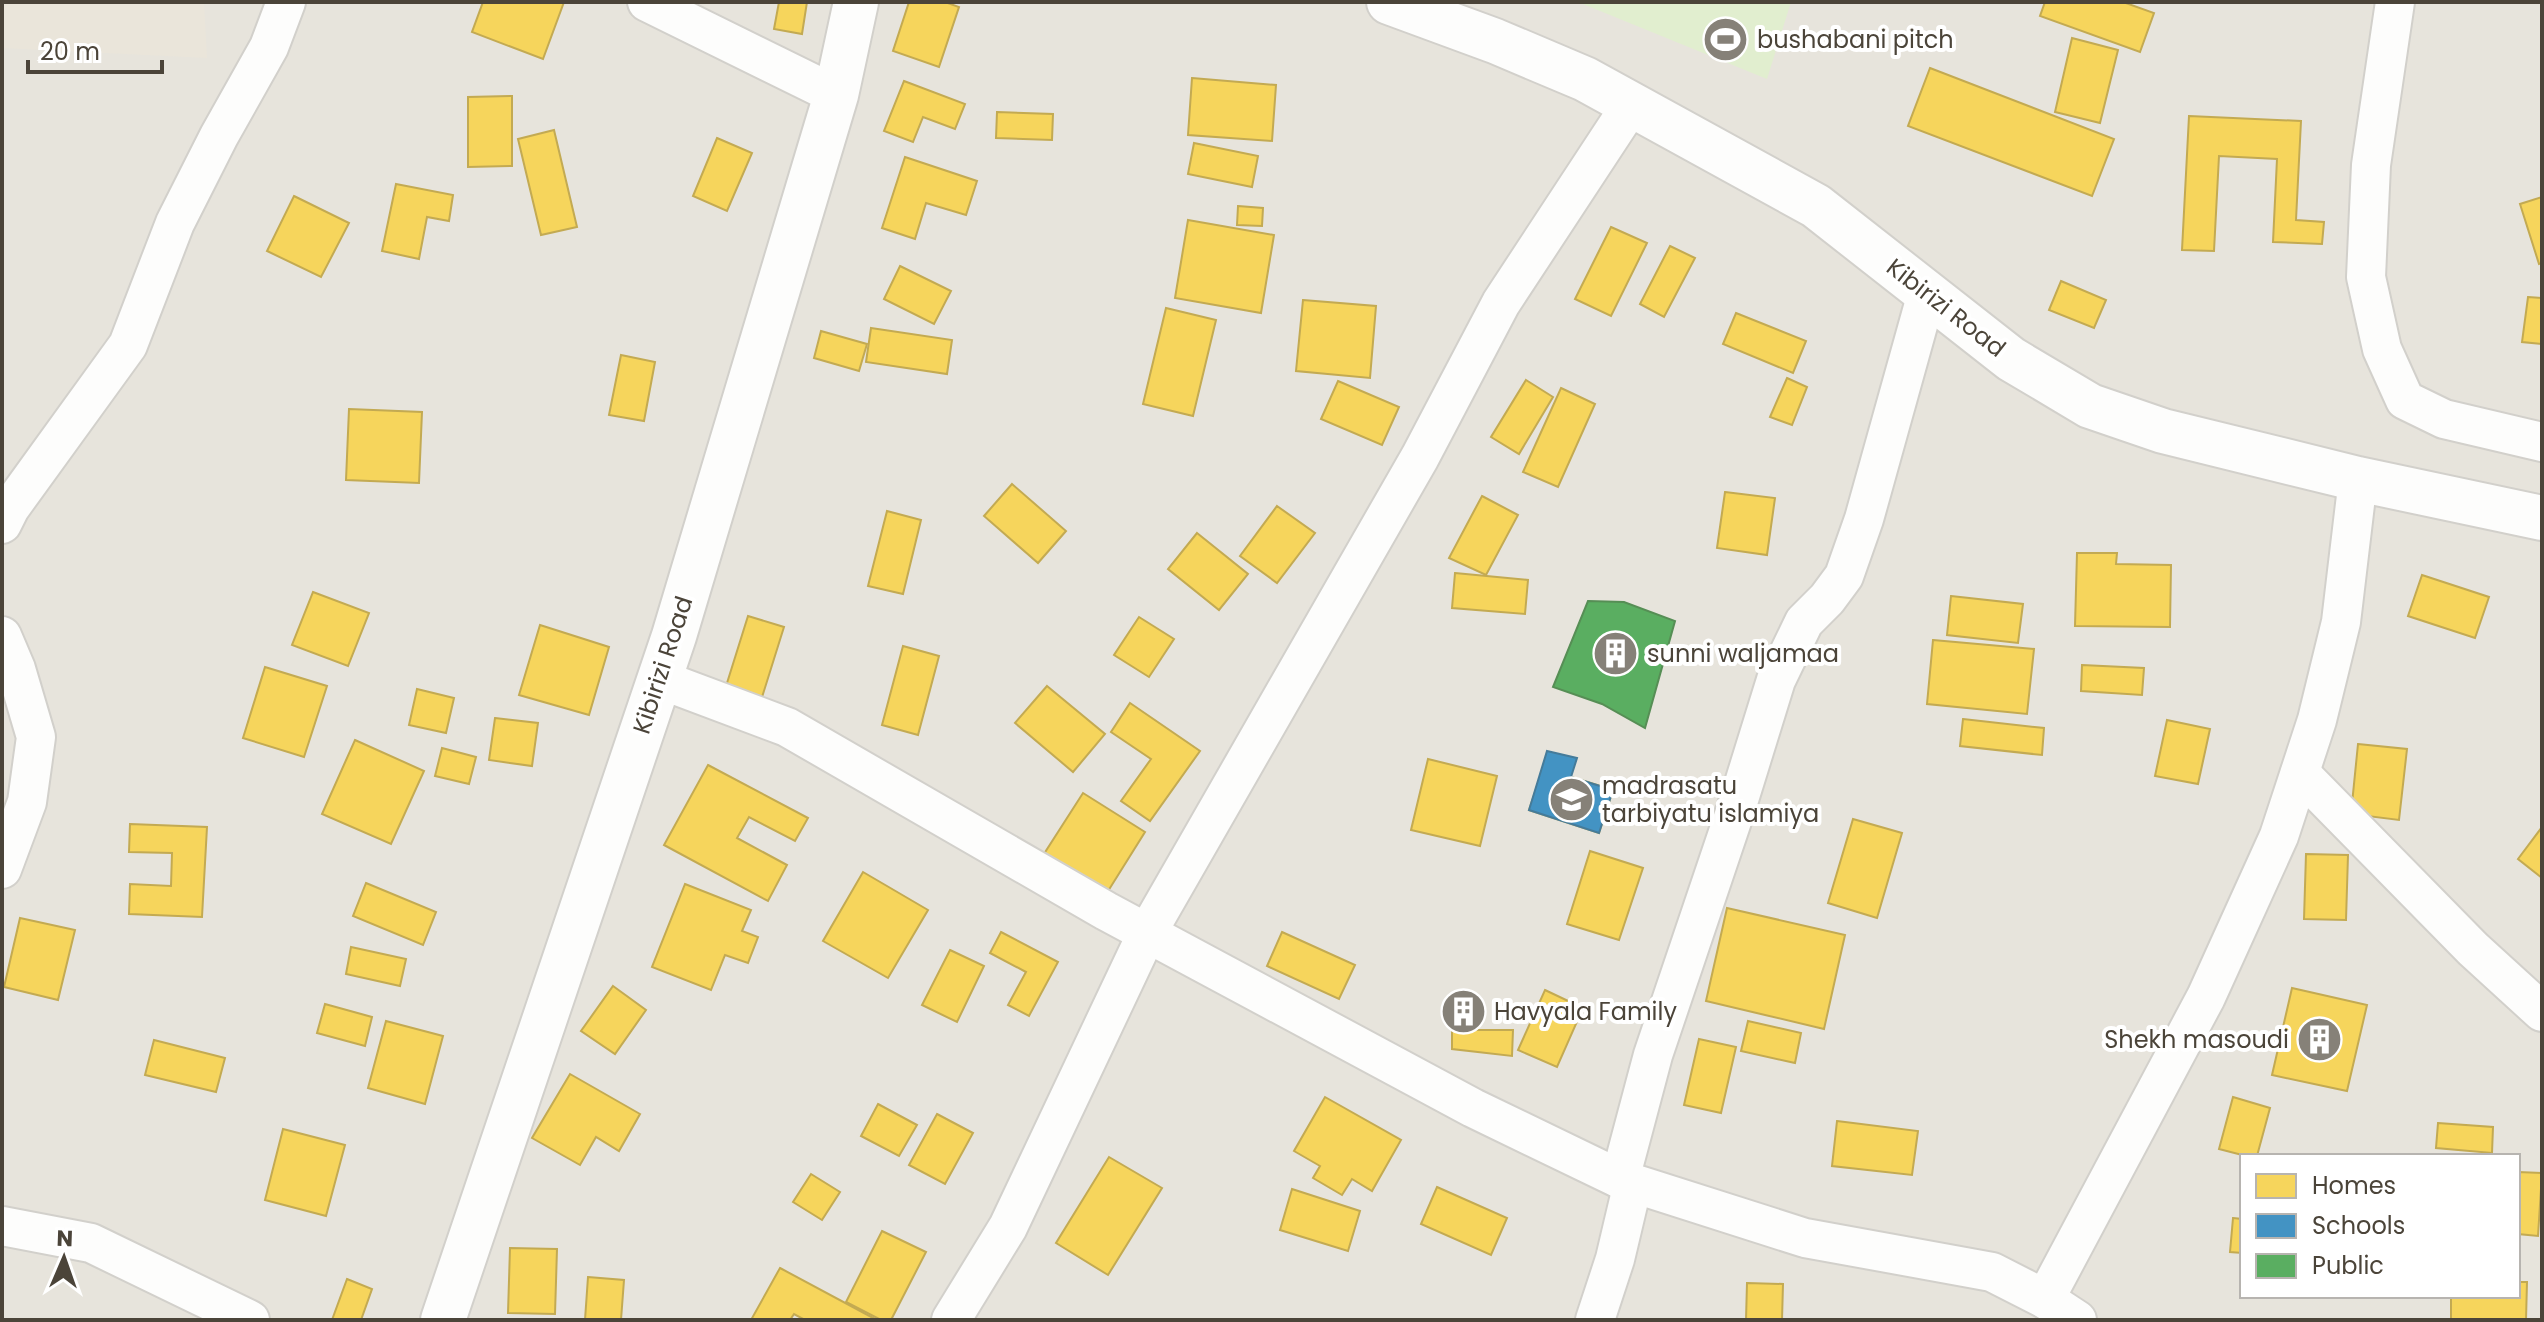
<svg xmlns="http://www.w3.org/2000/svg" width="2544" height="1322" font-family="Poppins,sans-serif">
<rect width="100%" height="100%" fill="#f4f2ee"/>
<path fill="#e7e4dc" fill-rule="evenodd" d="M2,2h2540v1318h-2540zM2242,1156h276v140h-276z"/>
<path fill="#eae5da" d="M2,2h202l3,56 -205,-10z"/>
<path fill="#e1eecf" d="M1578,2h213l-24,77z"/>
<g fill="#f6d55c" stroke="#c3aa52" stroke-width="2">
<path d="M483,2h81l-21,57 -71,-27z"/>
<path d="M779,2h28l-5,32 -28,-5z"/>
<path d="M909,2h36l14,5 -20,60 -46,-16z"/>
<path d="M2045,2h78l31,11 -14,39 -100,-36z"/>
<path d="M2072,38l46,12 -18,73 -45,-11z"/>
<path d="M1930,68l184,71 -22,57 -184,-70z"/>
<path d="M1192,78l84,7 -4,56 -84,-6z"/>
<path d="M904,81l61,23 -10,25 -32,-12 -10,25 -29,-11z"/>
<path d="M512,96v70l-44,1v-70z"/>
<path d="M997,112l56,2 -1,26 -56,-2z"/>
<path d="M2189,116l112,5 -5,99 28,2 -2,22 -49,-2 4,-83 -58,-3 -5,95 -32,-1z"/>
<path d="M554,130l23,97 -36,8 -23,-96z"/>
<path d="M717,138l35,15 -25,58 -34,-15z"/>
<path d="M1194,143l64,13 -6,31 -64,-13z"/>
<path d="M905,157l72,24 -11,34 -40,-12 -11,36 -33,-11z"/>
<path d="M396,184l57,11 -4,26 -22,-4 -8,42 -37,-8z"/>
<path d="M294,196l55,27 -28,54 -54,-26z"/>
<path d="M2542,197v66l-3,1 -19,-60z"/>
<path d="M1238,206l25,2 -1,18 -25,-1z"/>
<path d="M1188,220l86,15 -13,78 -86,-15z"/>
<path d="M1611,227l36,16 -36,73 -36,-17z"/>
<path d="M1670,246l25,12 -31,59 -24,-13z"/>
<path d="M900,266l51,25 -17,33 -50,-25z"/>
<path d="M2061,281l45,19 -12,28 -45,-18z"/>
<path d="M2528,297l14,1v46l-20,-2z"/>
<path d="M1303,300l73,6 -6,72 -74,-7z"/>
<path d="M1166,308l50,12 -23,96 -50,-12z"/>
<path d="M1736,313l70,28 -13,32 -70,-29z"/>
<path d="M871,328l81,12 -5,34 -81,-12z"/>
<path d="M821,331l46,13 -8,27 -45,-13z"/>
<path d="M621,355l34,7 -11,59 -35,-6z"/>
<path d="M1787,378l20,9 -15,38 -22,-8z"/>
<path d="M1526,380l27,17 -34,57 -28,-17z"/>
<path d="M1338,381l61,26 -17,38 -61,-26z"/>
<path d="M1561,388l34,16 -37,83 -35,-15z"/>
<path d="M349,409l73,3 -3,71 -73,-3z"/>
<path d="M1012,484l54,47 -28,32 -54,-47z"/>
<path d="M1725,492l50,6 -8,57 -50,-7z"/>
<path d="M1482,496l36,19 -32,60 -37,-17z"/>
<path d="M1277,506l38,27 -38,50 -37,-27z"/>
<path d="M887,511l34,9 -18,74 -35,-8z"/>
<path d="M1197,533l51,41 -29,36 -51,-41z"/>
<path d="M2077,553h40l-1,11 55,1 -1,62 -95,-1z"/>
<path d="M1455,573l73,7 -3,34 -73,-6z"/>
<path d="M2422,575l67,22 -14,41 -67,-22z"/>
<path d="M313,592l56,21 -21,53 -56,-21z"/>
<path d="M1951,596l72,8 -5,39 -71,-8z"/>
<path d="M748,616l36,11 -26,83 -36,-11z"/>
<path d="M1139,617l35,22 -25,38 -35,-22z"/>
<path d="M540,625l69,22 -20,68 -70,-20z"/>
<path d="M1933,640l101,9 -7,65 -100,-10z"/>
<path d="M903,646l36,10 -21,79 -36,-10z"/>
<path d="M2082,665l62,3 -2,27 -61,-4z"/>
<path d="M265,667l62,19 -23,71 -61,-19z"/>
<path d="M1047,686l58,48 -32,38 -58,-49z"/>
<path d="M417,689l37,9 -8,35 -37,-8z"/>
<path d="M1130,703l70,48 -50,70 -29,-20 30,-42 -40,-27z"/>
<path d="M495,718l43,5 -6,43 -43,-6z"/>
<path d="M1963,719l81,9 -2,27 -82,-9z"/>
<path d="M2167,720l43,9 -12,55 -43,-8z"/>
<path d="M355,740l69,31 -33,73 -69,-30z"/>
<path d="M2358,744l49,5 -8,71 -48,-6z"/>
<path d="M442,748l34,9 -7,27 -34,-8z"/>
<path d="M1428,759l69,17 -17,70 -69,-16z"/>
<path d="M708,765l100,53 -13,23 -46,-24 -12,21 50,27 -19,36 -104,-56z"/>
<path d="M1543,768l70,22 -14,43 -70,-23z"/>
<path d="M1083,793l62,39 -40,64 -63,-39z"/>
<path d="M1853,819l49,14 -25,85 -49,-15z"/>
<path d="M130,824l77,3 -5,90 -73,-3 1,-30 41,2 1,-33 -43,-1z"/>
<path d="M2542,827v51l-24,-19z"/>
<path d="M1590,851l53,17 -24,72 -52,-16z"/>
<path d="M2306,854l42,1 -2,65 -42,-1z"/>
<path d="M863,872l65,38 -40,68 -65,-37z"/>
<path d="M366,883l70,29 -13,33 -70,-29z"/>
<path d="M685,884l66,26 -9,21 16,6 -10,26 -23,-8 -14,35 -59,-23z"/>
<path d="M1727,908l118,27 -21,94 -118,-28z"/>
<path d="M20,918l55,12 -17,70 -54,-13z"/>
<path d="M1001,932l57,30 -29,54 -21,-11 18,-33 -36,-19z"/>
<path d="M1282,932l73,33 -16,34 -72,-33z"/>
<path d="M351,947l55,12 -6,27 -54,-12z"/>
<path d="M950,950l34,16 -27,56 -35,-17z"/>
<path d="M613,986l33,24 -31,44 -34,-23z"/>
<path d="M2292,988l75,17 -20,86 -75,-16z"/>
<path d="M1545,990l38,18 -26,59 -39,-17z"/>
<path d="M1452,994h22l-1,36h40l-1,26 -60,-7z"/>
<path d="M325,1004l47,13 -7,29 -48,-13z"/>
<path d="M386,1021l57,15 -18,68 -57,-16z"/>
<path d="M1748,1021l53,12 -6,30 -54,-12z"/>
<path d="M1699,1039l37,8 -15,66 -37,-8z"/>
<path d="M154,1040l71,18 -9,34 -71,-17z"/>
<path d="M570,1074l70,40 -21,37 -23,-14 -16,28 -48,-27z"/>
<path d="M1325,1097l76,43 -29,51 -20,-12 -10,16 -29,-17 7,-12 -26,-15z"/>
<path d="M2233,1097l37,11 -13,48h-11l-27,-7z"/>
<path d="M878,1104l39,21 -18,31 -38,-20z"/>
<path d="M937,1114l36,19 -28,51 -36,-19z"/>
<path d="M1837,1121l81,10 -6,44 -80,-9z"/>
<path d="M2438,1123l55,4 -1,26 -56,-5z"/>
<path d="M283,1129l62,16 -19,71 -61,-16z"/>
<path d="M1109,1157l53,31 -54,87 -52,-32z"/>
<path d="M2518,1172l24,1 -4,63 -20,-2z"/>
<path d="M811,1174l29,18 -18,28 -29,-18z"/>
<path d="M1437,1187l70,31 -16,37 -70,-31z"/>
<path d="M1292,1189l68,22 -12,40 -68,-21z"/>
<path d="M2233,1218l9,1v34l-12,-1z"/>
<path d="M882,1231l44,21 -35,68h-10l-35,-18z"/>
<path d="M510,1248l47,1 -2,65 -47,-1z"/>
<path d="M780,1268l97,52h-72l-11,-6 -4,6h-39z"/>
<path d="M588,1277l36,3 -3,40h-36z"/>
<path d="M347,1279l25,10 -11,31h-29z"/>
<path d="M2518,1282h9l-1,38h-75v-24h67z"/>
<path d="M1747,1283l36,1 -1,36h-36z"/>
</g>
<path fill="#4393c3" stroke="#457b9a" stroke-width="2" d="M1547,751l30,7 -6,19 42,13 -14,43 -70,-23z"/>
<path fill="#5aae61" stroke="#568e55" stroke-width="2" d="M1588,601l36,1 51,19 -30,107 -43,-24 -49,-17z"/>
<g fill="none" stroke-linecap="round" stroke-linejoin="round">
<defs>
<g id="minor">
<path d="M647,2l189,93"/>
<path d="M2395,2l-24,163 -5,112 16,72 23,51 39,19 98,23"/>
<path d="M2,524l8,-16 118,-163 47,-122 44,-87 50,-89 17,-45"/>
<path d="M2,636l14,33 20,68 -9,65 -25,67"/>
<path d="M659,679l128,48 319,184 367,197 147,71 185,59 187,34 53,27 32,21"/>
<path d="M2300,773l173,176 69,63"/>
<path d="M1620,1179l33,-124 84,-249 39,-126 28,-58 23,-23 17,-23 20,-57 63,-226"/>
<path d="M2,1226l89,17 159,77"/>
<path d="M2045,1299l161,-302 73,-161 38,-116 24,-98 17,-143"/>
<path d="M951,1320l57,-93 139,-294 273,-476 81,-154 130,-198"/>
<path d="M1595,1320l20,-61 18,-76"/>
</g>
<g id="tertiary">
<path d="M1389,2l106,39 90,38 231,127 195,153 79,47 73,25 195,48 184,39"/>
<path d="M443,1320l231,-684 162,-541 20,-93"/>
</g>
</defs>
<use href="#minor" stroke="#d2d0cb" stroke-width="42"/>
<use href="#tertiary" stroke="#d2d0cb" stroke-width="48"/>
<use href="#minor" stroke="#fdfdfc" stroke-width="38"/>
<use href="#tertiary" stroke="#fdfdfc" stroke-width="44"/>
</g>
<defs>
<symbol id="stadium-disc" viewBox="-11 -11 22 22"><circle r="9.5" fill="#868178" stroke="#fff"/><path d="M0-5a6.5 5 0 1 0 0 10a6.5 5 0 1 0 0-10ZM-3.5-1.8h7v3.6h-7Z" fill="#fff"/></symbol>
<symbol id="building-disc" viewBox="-11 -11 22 22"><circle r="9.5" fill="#868178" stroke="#fff"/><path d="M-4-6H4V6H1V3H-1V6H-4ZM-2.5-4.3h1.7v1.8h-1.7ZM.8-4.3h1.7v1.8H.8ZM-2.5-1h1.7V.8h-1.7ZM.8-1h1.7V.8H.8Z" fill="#fff"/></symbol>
<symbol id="school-disc" viewBox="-11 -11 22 22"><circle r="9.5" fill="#868178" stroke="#fff"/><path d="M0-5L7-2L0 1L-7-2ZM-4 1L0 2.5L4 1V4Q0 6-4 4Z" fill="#fff"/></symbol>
</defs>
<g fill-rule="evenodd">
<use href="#stadium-disc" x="1700" y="14" width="51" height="51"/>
<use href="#building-disc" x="1590" y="628" width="51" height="51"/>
<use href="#school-disc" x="1546" y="774" width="51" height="51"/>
<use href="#building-disc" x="1438" y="986" width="51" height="51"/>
<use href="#building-disc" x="2294" y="1014" width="51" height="51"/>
</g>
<g text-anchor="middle" stroke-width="8" stroke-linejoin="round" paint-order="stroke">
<g font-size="24" fill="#4b4439" stroke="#fff" text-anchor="start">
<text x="1757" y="48">bushabani pitch</text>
<text x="1647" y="662">sunni waljamaa</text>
<text x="1602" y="794">madrasatu<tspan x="1602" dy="28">tarbiyatu islamiya</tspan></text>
<text x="1494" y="1020">Havyala Family</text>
<text x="2289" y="1048" text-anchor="end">Shekh masoudi</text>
</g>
<g font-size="24" fill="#4b4439" stroke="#fff">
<text transform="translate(1946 308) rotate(38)" y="8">Kibirizi Road</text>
<text transform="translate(663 665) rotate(-72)" y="8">Kibirizi Road</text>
</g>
</g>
<rect width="2544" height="1322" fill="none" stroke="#4b4439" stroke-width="8"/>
<rect x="2240" y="1154" width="280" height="144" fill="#ffffff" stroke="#b7b4b0" stroke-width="2"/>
<rect x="2256" y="1174" width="40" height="24" fill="#f6d55c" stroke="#b7b4b0" stroke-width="2"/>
<text x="2312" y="1194" font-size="24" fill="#4b4439">Homes</text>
<rect x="2256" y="1214" width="40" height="24" fill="#4393c3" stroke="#b7b4b0" stroke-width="2"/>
<text x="2312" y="1234" font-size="24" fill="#4b4439">Schools</text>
<rect x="2256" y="1254" width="40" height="24" fill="#5aae61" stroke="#b7b4b0" stroke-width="2"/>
<text x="2312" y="1274" font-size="24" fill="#4b4439">Public</text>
<g transform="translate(64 1258) rotate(2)" stroke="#ffffff" stroke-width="6" paint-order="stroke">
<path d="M0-6L14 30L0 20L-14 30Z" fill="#4b4439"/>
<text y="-12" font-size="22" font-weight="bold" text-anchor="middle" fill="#4b4439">N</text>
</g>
<path d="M28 60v12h134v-12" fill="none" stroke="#4b4439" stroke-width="4"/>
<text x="40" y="60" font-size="24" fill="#4b4439" stroke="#ffffff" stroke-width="6" paint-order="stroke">20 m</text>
</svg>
